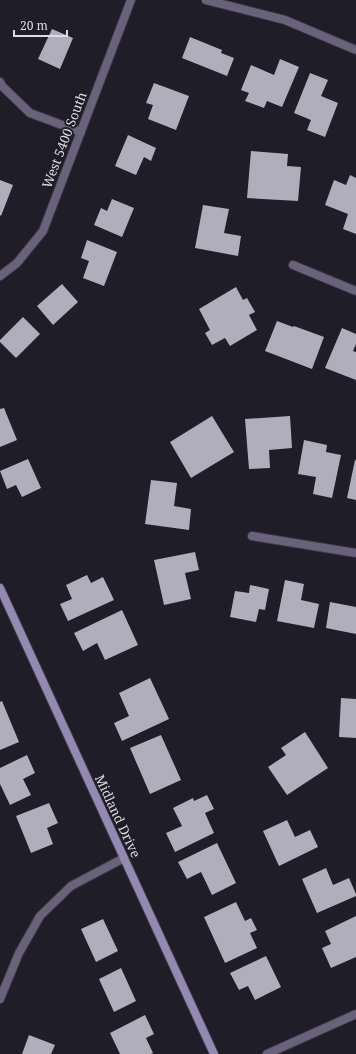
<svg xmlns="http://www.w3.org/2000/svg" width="356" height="1054" font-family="'Noto Serif',serif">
<rect width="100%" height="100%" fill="#1f1d27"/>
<g fill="#b0aebc">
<path d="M52,29l21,9 -13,31 -22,-10z"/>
<path d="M190,37l32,13 -1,3 13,5 -7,18 -45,-18z"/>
<path d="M280,59l19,8 -17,40 -15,-6 -3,7 -19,-7 4,-8 -8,-3 10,-25 23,10z"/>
<path d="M310,73l18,7 -7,16 17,7 -13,34 -18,-7 4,-10 -17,-7z"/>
<path d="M154,83l35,13 -13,34 -28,-11 5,-14 -7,-2z"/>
<path d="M128,135l28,13 -5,13 -7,-4 -8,18 -21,-9z"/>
<path d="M251,151l37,3 -1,12 14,1 -3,34 -51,-3z"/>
<path d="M350,175l6,3v56l-13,-5 5,-15 -23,-9 9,-25 12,5z"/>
<path d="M0,180l13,5 -12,31 -1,-1z"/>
<path d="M112,199l22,9 -12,29 -28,-12 7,-17 6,3z"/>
<path d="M203,205l26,4 -5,24 17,3 -3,20 -43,-8z"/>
<path d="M87,240l30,12 -13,34 -21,-8 6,-17 -8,-3z"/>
<path d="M62,284l16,18 -25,23 -16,-19z"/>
<path d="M236,287l7,13 4,-2 8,14 -6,3 8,15 -27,16 -5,-8 -13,7 -7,-12 5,-3 -11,-21z"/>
<path d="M23,317l17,17 -24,24 -16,-16v-2z"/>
<path d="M277,321l16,6 1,-1 30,11 -12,32 -47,-18z"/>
<path d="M342,328l14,6v10l-3,7 3,1v28l-31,-12z"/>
<path d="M4,408l13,32 -17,7v-38z"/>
<path d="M212,416l22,36 -43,26 -21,-36z"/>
<path d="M290,416l2,32 -23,2 1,18 -21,1 -4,-50z"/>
<path d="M304,440l23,5 -1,7 15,3 -9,43 -19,-4 3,-17 -18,-3z"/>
<path d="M28,459l13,29 -19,9 -6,-12 -9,4 -7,-18z"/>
<path d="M355,460h1v40l-9,-2z"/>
<path d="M151,480l26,3 -3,23 17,3 -2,21 -44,-6z"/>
<path d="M195,552l4,18 -14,3 6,26 -27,6 -10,-45z"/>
<path d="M87,575l4,8 12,-6 11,23 -46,21 -8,-17 12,-5 -6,-14z"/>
<path d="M285,580l19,4 -3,16 18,4 -5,24 -37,-7z"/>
<path d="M250,585l19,4 -4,21 -6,-1 -3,13 -26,-5 5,-26 14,2z"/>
<path d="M330,602l26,5v27l-30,-6z"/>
<path d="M122,610l16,35 -33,15 -8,-17 -14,8 -9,-18z"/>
<path d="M150,678l19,41 -47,22 -8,-18 15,-7 -10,-23z"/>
<path d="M341,698l15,1v39l-17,-1z"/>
<path d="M2,701l17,41 -19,8v-48z"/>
<path d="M305,732l23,36 -41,27 -19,-28 18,-12 -5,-7z"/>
<path d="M161,735l20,45 -31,14 -20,-46z"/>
<path d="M27,755l8,18 -12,6 8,16 -21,10 -10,-21v-16z"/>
<path d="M207,795l7,14 -9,4 9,20 -39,19 -9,-19 16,-7 -9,-18 20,-10 1,3z"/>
<path d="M49,803l9,20 -11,5 6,16 -22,9 -15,-37z"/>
<path d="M287,820l8,17 15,-7 8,17 -39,19 -16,-35z"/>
<path d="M217,843l19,40 -24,12 -11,-23 -14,7 -9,-17z"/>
<path d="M326,868l7,17 16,-7 7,16v2l-39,17 -15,-34z"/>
<path d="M236,902l9,19 6,-3 6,12 -7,3 7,15 -32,15 -21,-46z"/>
<path d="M356,916v41l-25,11 -9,-20 9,-4 -6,-13z"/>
<path d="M103,919l15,32 -22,11 -15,-33z"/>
<path d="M266,956l15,31 -26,13 -7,-14 -9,4 -9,-17z"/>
<path d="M121,968l15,33 -22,11 -15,-33z"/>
<path d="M145,1015l9,19 -8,4 7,15 -2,1h-31l-10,-21z"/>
<path d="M29,1035l26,10 -4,9h-29z"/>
</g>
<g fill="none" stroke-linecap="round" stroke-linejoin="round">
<defs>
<g id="street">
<path d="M206,0l79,20 71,30"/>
<path d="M0,82l2,4 28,27 51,19"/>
<path d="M293,265l63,26"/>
<path d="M0,276l17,-13 26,-32 88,-231"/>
<path d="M252,536l104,17"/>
<path d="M0,999l19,-46 21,-37 31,-30 53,-28"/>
<path d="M267,1054l89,-40"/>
</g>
<path id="secondary" d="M0,588l214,466"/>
</defs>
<use href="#street" stroke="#3a3841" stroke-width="10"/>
<use href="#secondary" stroke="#3a3841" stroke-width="10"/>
<use href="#street" stroke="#68637b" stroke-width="8"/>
<use href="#secondary" stroke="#928ab1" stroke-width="8"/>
</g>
<g text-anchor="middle" stroke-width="4" stroke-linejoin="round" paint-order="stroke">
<g font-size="13" fill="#dedde4" stroke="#1f1d27">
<text transform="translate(64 140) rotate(-69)" y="5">West 5400 South</text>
<text transform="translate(118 816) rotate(65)" y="5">Midland Drive</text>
</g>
</g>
<path d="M14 30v6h53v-6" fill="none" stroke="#dedde4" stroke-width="2"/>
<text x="20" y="30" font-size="12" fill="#dedde4" stroke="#1f1d27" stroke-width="3" paint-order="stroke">20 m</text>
</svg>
